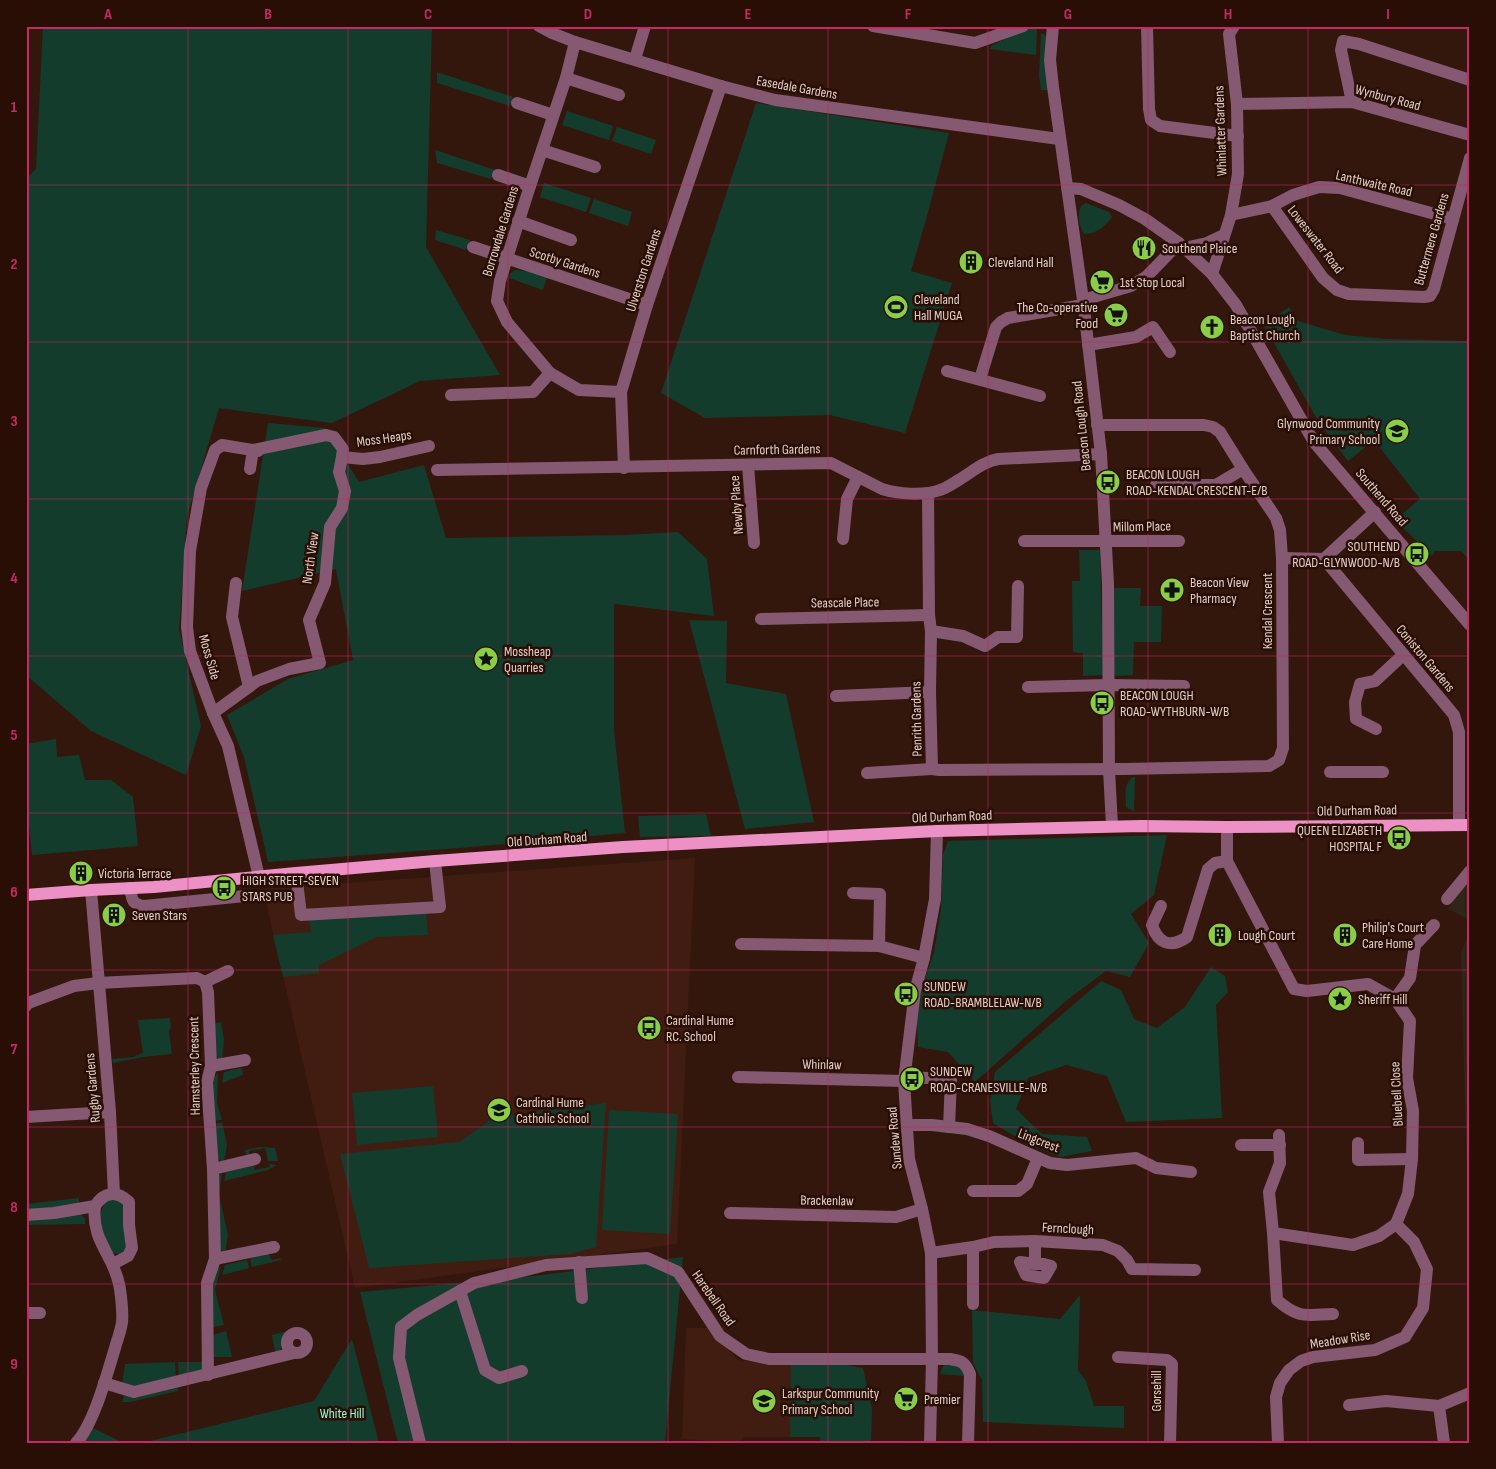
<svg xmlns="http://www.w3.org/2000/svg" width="1496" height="1469" font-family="'Sofia Sans Condensed',sans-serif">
<rect width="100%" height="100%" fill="#33170d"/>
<g fill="#401d10">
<path d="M695,858l-18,386 -322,44 -92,-399z"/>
<path d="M686,1328h22l30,32 26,3 82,2 -2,72h-101l-3,6 -58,-4z"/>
</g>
<g fill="#312517">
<path d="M1470,876v44l-22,-11z"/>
<path d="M1470,932v355l-9,-335z"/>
</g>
<g fill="#143c2c">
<path d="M43,26h389l-6,221 74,128 -80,6 -88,42 -113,-15 -32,109 -8,112 22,97 -15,49 -95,-44 -65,-56v-496l10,-10z"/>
<path d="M1037,28l-1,27 -46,-6 1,-3 34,-17z"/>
<path d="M1041,33l4,2 2,3 1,52h-7l-2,-14z"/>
<path d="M437,72l76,25 -3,9 -73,-23z"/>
<path d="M756,103l193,30 -22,83 -16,55 41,12 -47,150 -75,-18 -125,3 -44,-25z"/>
<path d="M567,111l46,15 -4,14 -47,-15z"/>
<path d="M617,127l39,13 -5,14 -39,-13z"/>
<path d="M435,150l60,20 -4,9 -54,-16z"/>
<path d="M544,183l47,15 -5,14 -46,-15z"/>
<path d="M594,199l38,13 -4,14 -39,-13z"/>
<path d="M1086,203l23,9 3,5c-7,10 -16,17 -28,17 -4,-5 -7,-19 -4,-25 1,-4 3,-4 6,-6z"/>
<path d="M436,230l34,10 -4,10 -31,-10z"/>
<path d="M515,270l11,1 21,6 -4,13 -34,-12 1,-4z"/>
<path d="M1289,307l9,14 47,14 41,4 80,2 4,-3v223l-9,-10h-26l-3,5 -37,-36 25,-21 -46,-59 -26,21 -30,-40 -54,-96z"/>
<path d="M268,423l57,5 34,54 65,-17 22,73 178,-3 54,-3 29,27 7,57 -100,-12v126l11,103 -166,15 -191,14 -24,-105 -17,-42 61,-36 65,-19 -17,-91 -94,22z"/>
<path d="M1079,550h21l3,125 -20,1v-23l-10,-1 -1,-71h8z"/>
<path d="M1112,588h29l-1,18h22l-1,36h-27l-1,33 -17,1 -2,-3z"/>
<path d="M689,620l38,1 -1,62 60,11 28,128 -69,7z"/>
<path d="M56,739l1,18 22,-2 6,25h26l22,17 5,49 -106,9 -6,-57v-54z"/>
<path d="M1133,777h2l-1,34 -8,-4c0,-11 -3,-23 7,-30z"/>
<path d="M706,814l5,22 -71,1 -2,-21z"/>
<path d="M1167,835l-13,60 -23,19 18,29 -19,34 -24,-6 -39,29 -92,82 -27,-30 -30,-5 -1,-24 5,-35 12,-36 7,-43 2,-54 5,-14z"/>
<path d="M426,911l2,24 -51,2 -58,28v8l-36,4 -10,-42 38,-3 -2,-13z"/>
<path d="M1211,967l14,9 3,16 -12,13 6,113 -96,4 -19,-46 -41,-11 -38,13 -12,31 26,25 45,3 5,14 -32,6 -32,-13 -35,-21 -3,-22 5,-29 106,-91 20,9 13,29 23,9 28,-21z"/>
<path d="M170,1018l1,9 -2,4 3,23 -29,3 -30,6 -1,-4 21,-2 10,-4 -5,-33z"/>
<path d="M221,1022l3,18 -2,21 -4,-2 -2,-4 -3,-31z"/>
<path d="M240,1068l2,1 1,6 -21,8 2,-11z"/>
<path d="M218,1073l-1,30 5,17 -9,1c0,-14 -5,-38 5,-48z"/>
<path d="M433,1086l5,51 -81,8 -5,-52z"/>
<path d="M606,1103l-10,144 -25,7 -202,14 -29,-114 119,-12 36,-25z"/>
<path d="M609,1110l69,4 -8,120 -68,-4z"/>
<path d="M222,1122l5,23 -3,17 -6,-3 -4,-35z"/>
<path d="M261,1147l14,1 3,13h-10l-3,-13 -16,3v4l-2,2 -2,-7z"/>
<path d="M269,1164l8,1 -9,5 -44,11 2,-9 28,-7 1,5 15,-3z"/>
<path d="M222,1173l-3,22 9,40 -3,18 -4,-3 -2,-8 -2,-65z"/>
<path d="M79,1198v6l-53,7v-7z"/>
<path d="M111,1199l12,3 4,45 -4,6 -3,2 -9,-3c-8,-17 -16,-34 -5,-51z"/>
<path d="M80,1213l5,6v5l-59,1v-6z"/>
<path d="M268,1253l4,7 8,-2 1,2 -29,7 -2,-9z"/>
<path d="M683,1257l-18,186h-267l-38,-151 174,-16z"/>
<path d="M247,1260l2,8 -27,7 3,-10z"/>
<path d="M221,1266l-6,24 9,35 -11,2c-1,-16 -6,-52 8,-61z"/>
<path d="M1080,1295l-2,75 8,11 8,25h30v22l-141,-6 -1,-42 -9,-17 -1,-53 88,9z"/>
<path d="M226,1331l6,26h-18l-1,-22z"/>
<path d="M288,1331c-1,1 -5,6 -5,7 -3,7 0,12 -7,18l-4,-21z"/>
<path d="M352,1339l27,104h-237l172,-42z"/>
<path d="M175,1362l1,17 -40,8 -14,-2 3,-21z"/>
<path d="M178,1362h27l-3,10 -23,7z"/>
<path d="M791,1363l55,2 17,3 9,41 -1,34h-51v-6h-30z"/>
<path d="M948,1364c10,1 13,4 17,12l-25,-2 3,-8z"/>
<path d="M178,1387v4l-48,11h-8l2,-8c19,2 35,-1 54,-7z"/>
<path d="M89,1426l35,17h-47z"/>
</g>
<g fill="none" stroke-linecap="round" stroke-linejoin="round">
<g stroke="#855972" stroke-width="12">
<path d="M539,26l13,7 23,9 146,44 54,14 284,39"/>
<path d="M873,26l102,17 48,-17"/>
<path d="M1053,26l-3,34 3,27 30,213 18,154 7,130 1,186 3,56"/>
<path d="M1147,26l2,83 2,11 9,6 78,10"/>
<path d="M575,42l-9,36 -36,108 -23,72 -7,23 -3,20 10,21 43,51 29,17 42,2"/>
<path d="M635,59l10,-33"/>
<path d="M566,78l53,17"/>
<path d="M1352,102l-11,-52 2,-9 16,3 111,36"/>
<path d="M517,103l36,12"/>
<path d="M1237,104l115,-2 118,33"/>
<path d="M542,150l53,17"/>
<path d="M498,175l32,11"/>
<path d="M1067,188l14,1 38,16 26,14 34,24 33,31 24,31 78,137 156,183"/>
<path d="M1272,206l51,72 14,12 12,4 75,3 6,-1 4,-7 36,-131"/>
<path d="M1231,215l41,-9 21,-11 26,-8 21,1 113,31"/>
<path d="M518,221l53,19"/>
<path d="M473,247l174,58"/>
<path d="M1184,248l23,-5 17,-8"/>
<path d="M1212,274l19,-59 7,-41 -1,-70 -8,-70 5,-8"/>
<path d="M1083,300l48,-14 16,-10 32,-33"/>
<path d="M1088,345l48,-8 17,-10 17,25"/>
<path d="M947,371l93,25"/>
<path d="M980,379l16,-52 5,-5 7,-4 75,-13"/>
<path d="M451,395l82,-3 17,-19"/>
<path d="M258,451l-36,-6 -7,5 -14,38 -11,63 -3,76 3,24 23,62 15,33 31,131"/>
<path d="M342,457l21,2 17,-2 49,-11"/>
<path d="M748,465l6,78"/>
<path d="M624,468l-3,-76 26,-87 74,-219"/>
<path d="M437,470l394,-7 51,26c16,5 42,7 58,1 6,-2 12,-6 17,-9 14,-8 25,-19 41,-22l103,-5"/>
<path d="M1156,485h60l27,-16"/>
<path d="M928,493l1,122 2,16 -1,61 2,77 7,1 185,-1 145,-3 10,-6 4,-12 -1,-190 -2,-28 -4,-12 -33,-49 -23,-37 -7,-5 -9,-2h-107"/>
<path d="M843,539l4,-40 11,-22"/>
<path d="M1024,541h155"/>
<path d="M1282,558l42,1 51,-47"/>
<path d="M1324,559l130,156 5,17v93"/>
<path d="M236,583l-4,34 17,70"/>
<path d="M761,619l168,-4"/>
<path d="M931,631l32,5 22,10 13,-9h19l1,-51"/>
<path d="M1028,687l80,-2 76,1"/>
<path d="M836,696l94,-4"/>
<path d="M213,713l44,-32 32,-12 31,-6 -11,-43 16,-37 5,-56 12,-19 3,-17 -6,-19 3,-15 1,-8 -9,-12 -8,-2 -73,15 -3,19"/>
<path d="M1376,729l-20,-10 -1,-17 5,-18 15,-3 28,-26"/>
<path d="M1330,772h53"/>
<path d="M867,773l65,-4"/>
<path d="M1227,827v34l67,128 13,2 61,-7 27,15 15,22 -3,57 6,33 -1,48 -4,35 -12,30 -17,12 -26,9 -80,-12"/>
<path d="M296,873l5,42 139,-8 -5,-46"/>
<path d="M130,888c2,12 2,16 14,18l101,-10"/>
<path d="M91,890l19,222 4,82"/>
<path d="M853,893l27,1 -1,52"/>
<path d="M1447,899l23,-28"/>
<path d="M1161,906l-9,19c6,18 18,24 35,12l21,-68 7,-6 12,-2"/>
<path d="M741,944l138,2 45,12"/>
<path d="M205,982l23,-11"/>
<path d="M1395,999l15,-21 5,-33 19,-20"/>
<path d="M26,1006l2,-3 46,-17 24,-3 99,-5 8,4 3,10 3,74 -4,16 6,87 2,90 -8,24 1,92"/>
<path d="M211,1066l34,-6"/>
<path d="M738,1077l166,4"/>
<path d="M905,1077l46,2 -2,48"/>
<path d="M26,1117l84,-5"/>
<path d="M908,1125h24l35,4 22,7 61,27 17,2 69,-7 20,10 35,4"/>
<path d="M1279,1135l1,28 -11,29 4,41 4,67c22,19 28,15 56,14"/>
<path d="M1358,1143v17l54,-1"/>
<path d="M1241,1145h39"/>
<path d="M213,1169l42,-10"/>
<path d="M973,1191h45l9,-7 11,-26"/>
<path d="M730,1213l166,4 26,-8"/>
<path d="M26,1215l28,-2 41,-7c9,-14 21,-16 34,-4v23l3,23 -4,8 -15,8"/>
<path d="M973,1247v57"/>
<path d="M931,1253l42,-6 21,-5 41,-1 49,3 19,1 15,6 9,9 5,9 63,1"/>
<path d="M215,1259l59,-12"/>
<path d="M579,1262l3,36"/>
<path d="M1035,1264h9l7,2 -7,12 -18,-3 -6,-13 15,2v-23"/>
<path d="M460,1291l25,79 14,8 23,-7"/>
<path d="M26,1313h14"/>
<circle cx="297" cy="1343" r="10"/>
<path d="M1118,1357l49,3 5,4 -2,79"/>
<path d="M104,1383l30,9 160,-39"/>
<path d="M1349,1405l37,-4 53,5 31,-13"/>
<path d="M1439,1406l5,37"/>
<path d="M76,1443c18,-19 31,-69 39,-95 2,-8 6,-17 7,-26 1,-8 -1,-29 -3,-38 -6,-30 -28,-43 -24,-78"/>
<path d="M420,1443l-21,-85 2,-31 16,-12 57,-32 72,-18 101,-7 31,14 42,64 26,18 23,5h181c12,2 15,3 20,15l-2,69"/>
<path d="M930,1443l2,-84 -1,-106 -9,-44 -13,-50 -5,-78 11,-90 9,-33 11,-59 2,-68"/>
<path d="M1278,1443l-2,-46 4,-14 9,-13 12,-9 12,-4 62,-7 30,-13 18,-29 4,-39 -13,-27 -18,-18"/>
</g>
<path stroke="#ec90c5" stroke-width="12" d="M26,895l65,-5 63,-3 142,-14 139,-12 188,-14 314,-16 204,-5 86,1 243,-2"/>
</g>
<path fill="none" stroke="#c52a66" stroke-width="1" stroke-opacity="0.55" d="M188,26v1417M348,26v1417M508,26v1417M668,26v1417M828,26v1417M988,26v1417M1148,26v1417M1308,26v1417M26,185h1444M26,342h1444M26,499h1444M26,656h1444M26,813h1444M26,970h1444M26,1127h1444M26,1284h1444"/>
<defs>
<symbol id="restaurant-disc" viewBox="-11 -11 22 22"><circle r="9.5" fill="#8ace47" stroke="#290e05"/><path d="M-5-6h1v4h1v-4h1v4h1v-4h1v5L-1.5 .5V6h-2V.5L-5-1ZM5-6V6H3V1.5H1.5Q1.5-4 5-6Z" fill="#111"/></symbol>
<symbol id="building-disc" viewBox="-11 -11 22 22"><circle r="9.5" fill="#8ace47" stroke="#290e05"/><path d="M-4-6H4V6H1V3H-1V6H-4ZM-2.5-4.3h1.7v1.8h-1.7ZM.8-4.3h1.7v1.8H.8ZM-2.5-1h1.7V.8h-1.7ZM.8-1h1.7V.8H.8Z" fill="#111"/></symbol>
<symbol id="supermarket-disc" viewBox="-11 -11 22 22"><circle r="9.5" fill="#8ace47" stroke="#290e05"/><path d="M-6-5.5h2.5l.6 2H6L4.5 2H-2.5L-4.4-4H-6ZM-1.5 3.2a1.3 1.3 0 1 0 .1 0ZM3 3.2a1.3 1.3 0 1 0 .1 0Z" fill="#111"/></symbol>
<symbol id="stadium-disc" viewBox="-11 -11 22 22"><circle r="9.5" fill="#8ace47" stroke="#290e05"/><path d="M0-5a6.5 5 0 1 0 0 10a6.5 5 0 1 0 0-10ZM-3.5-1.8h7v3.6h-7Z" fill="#111"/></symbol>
<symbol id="church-disc" viewBox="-11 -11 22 22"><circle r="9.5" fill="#8ace47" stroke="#290e05"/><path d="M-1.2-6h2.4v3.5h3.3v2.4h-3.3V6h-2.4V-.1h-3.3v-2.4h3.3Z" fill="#111"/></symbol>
<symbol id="school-disc" viewBox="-11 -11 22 22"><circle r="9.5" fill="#8ace47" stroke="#290e05"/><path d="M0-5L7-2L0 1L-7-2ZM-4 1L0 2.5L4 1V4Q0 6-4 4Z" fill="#111"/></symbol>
<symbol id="bus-disc" viewBox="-11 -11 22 22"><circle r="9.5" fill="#8ace47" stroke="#290e05"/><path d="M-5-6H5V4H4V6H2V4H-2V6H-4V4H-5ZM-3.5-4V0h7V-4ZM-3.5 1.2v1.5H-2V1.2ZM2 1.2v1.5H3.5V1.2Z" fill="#111"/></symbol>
<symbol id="pharmacy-disc" viewBox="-11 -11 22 22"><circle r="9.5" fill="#8ace47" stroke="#290e05"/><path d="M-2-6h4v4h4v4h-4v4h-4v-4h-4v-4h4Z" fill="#111"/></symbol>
<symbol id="sight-disc" viewBox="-11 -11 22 22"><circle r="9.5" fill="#8ace47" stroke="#290e05"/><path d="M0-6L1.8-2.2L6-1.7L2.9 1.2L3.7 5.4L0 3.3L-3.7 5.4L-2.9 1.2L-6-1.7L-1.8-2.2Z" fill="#111"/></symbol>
</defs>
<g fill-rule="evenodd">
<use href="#restaurant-disc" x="1130" y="234" width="28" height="28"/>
<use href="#building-disc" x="957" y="248" width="28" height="28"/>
<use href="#supermarket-disc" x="1088" y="268" width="28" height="28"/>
<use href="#stadium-disc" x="882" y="293" width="28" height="28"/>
<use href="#supermarket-disc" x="1102" y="301" width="28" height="28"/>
<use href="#church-disc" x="1198" y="313" width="28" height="28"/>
<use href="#school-disc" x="1383" y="417" width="28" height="28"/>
<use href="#bus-disc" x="1094" y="468" width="28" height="28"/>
<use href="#bus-disc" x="1403" y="540" width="28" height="28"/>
<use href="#pharmacy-disc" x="1158" y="576" width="28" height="28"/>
<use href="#sight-disc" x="472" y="645" width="28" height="28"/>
<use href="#bus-disc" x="1088" y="689" width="28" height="28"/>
<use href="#bus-disc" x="1385" y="824" width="28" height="28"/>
<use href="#building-disc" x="67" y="859" width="28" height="28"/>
<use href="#bus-disc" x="210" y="874" width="28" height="28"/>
<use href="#building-disc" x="100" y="901" width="28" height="28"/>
<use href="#building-disc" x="1206" y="921" width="28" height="28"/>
<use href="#building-disc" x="1331" y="921" width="28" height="28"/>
<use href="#bus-disc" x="892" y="980" width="28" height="28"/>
<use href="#sight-disc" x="1326" y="985" width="28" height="28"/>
<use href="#bus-disc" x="635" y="1014" width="28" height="28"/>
<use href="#bus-disc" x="898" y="1065" width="28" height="28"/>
<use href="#school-disc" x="485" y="1096" width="28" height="28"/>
<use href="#supermarket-disc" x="892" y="1385" width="28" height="28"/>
<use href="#school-disc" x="750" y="1387" width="28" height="28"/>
</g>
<g text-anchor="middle" stroke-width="5" stroke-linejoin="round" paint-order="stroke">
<g font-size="14" fill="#e2cec7" stroke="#290e05">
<text transform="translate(797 87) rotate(10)" y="5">Easedale Gardens</text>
<text transform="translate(1388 97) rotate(15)" y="5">Wynbury Road</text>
<text transform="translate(1220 131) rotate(-92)" y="5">Whinlatter Gardens</text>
<text transform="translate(1374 183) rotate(13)" y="5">Lanthwaite Road</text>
<text transform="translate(500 231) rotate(-73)" y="5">Borrowdale Gardens</text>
<text transform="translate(1316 239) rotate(52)" y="5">Loweswater Road</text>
<text transform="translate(1431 239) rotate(-74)" y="5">Buttermere Gardens</text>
<text transform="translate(565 262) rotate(18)" y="5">Scotby Gardens</text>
<text transform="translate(643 270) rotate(-72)" y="5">Ulverston Gardens</text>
<text transform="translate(1081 426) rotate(-96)" y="5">Beacon Lough Road</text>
<text transform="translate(384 438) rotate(-8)" y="5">Moss Heaps</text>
<text transform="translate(777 449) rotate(-1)" y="5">Carnforth Gardens</text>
<text transform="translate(1382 497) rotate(49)" y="5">Southend Road</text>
<text transform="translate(736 505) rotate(-94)" y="5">Newby Place</text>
<text transform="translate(1142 526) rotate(-1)" y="5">Millom Place</text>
<text transform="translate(310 558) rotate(-82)" y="5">North View</text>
<text transform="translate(845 602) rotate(-1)" y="5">Seascale Place</text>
<text transform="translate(1267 611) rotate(-90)" y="5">Kendal Crescent</text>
<text transform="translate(210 657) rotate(74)" y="5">Moss Side</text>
<text transform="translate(1426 658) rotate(50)" y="5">Coniston Gardens</text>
<text transform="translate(916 719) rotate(-91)" y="5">Penrith Gardens</text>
<text transform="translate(1357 810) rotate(-1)" y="5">Old Durham Road</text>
<text transform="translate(952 816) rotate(-2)" y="5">Old Durham Road</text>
<text transform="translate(547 839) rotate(-4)" y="5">Old Durham Road</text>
<text transform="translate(822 1064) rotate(1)" y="5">Whinlaw</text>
<text transform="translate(194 1066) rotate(-91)" y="5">Hamsterley Crescent</text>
<text transform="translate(92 1088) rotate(-95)" y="5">Rugby Gardens</text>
<text transform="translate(1396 1094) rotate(-93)" y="5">Bluebell Close</text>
<text transform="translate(894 1138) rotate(-95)" y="5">Sundew Road</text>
<text transform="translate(1039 1140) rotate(21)" y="5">Lingcrest</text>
<text transform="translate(827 1200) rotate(1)" y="5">Brackenlaw</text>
<text transform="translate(1068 1228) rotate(3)" y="5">Fernclough</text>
<text transform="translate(714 1298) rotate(55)" y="5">Harebell Road</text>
<text transform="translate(1340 1339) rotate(-9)" y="5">Meadow Rise</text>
<text transform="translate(1156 1391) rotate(-90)" y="5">Gorsehill</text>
</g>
<g font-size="14" fill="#e2cec7" stroke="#290e05" text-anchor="start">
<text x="1162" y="253">Southend Plaice</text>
<text x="988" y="267">Cleveland Hall</text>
<text x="1120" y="287">1st Stop Local</text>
<text x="914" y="304">Cleveland<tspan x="914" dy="16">Hall MUGA</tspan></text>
<text x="1098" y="312" text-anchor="end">The Co-operative<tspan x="1098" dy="16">Food</tspan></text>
<text x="1230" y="324">Beacon Lough<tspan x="1230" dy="16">Baptist Church</tspan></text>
<text x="1380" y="428" text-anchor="end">Glynwood Community<tspan x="1380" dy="16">Primary School</tspan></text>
<text x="1126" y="479">BEACON LOUGH<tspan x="1126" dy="16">ROAD-KENDAL CRESCENT-E/B</tspan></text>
<text x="1400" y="551" text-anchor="end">SOUTHEND<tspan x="1400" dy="16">ROAD-GLYNWOOD-N/B</tspan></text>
<text x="1190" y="587">Beacon View<tspan x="1190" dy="16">Pharmacy</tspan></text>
<text x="504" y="656">Mossheap<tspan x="504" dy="16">Quarries</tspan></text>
<text x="1120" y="700">BEACON LOUGH<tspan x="1120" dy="16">ROAD-WYTHBURN-W/B</tspan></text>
<text x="1382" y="835" text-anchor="end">QUEEN ELIZABETH<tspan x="1382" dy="16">HOSPITAL F</tspan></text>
<text x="98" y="878">Victoria Terrace</text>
<text x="242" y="885">HIGH STREET-SEVEN<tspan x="242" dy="16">STARS PUB</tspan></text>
<text x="132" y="920">Seven Stars</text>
<text x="1362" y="932">Philip's Court<tspan x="1362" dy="16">Care Home</tspan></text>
<text x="1238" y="940">Lough Court</text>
<text x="924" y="991">SUNDEW<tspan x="924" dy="16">ROAD-BRAMBLELAW-N/B</tspan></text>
<text x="1358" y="1004">Sheriff Hill</text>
<text x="666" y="1025">Cardinal Hume<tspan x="666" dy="16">RC. School</tspan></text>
<text x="930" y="1076">SUNDEW<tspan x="930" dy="16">ROAD-CRANESVILLE-N/B</tspan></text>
<text x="516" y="1107">Cardinal Hume<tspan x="516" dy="16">Catholic School</tspan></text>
<text x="782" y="1398">Larkspur Community<tspan x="782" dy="16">Primary School</tspan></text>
<text x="924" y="1404">Premier</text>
</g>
<g font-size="14" fill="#91fecf" stroke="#290e05">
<text x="342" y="1418">White Hill</text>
</g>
</g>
<rect width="1496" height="1469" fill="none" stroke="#290e05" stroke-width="55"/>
<rect x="28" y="28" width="1440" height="1414" fill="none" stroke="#c52a66" stroke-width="2"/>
<g font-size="16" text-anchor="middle" font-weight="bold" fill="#c52a66">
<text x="108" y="19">A</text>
<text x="268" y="19">B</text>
<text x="428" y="19">C</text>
<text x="588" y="19">D</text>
<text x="748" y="19">E</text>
<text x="908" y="19">F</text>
<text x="1068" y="19">G</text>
<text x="1228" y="19">H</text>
<text x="1388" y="19">I</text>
<text x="14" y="112">1</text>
<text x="14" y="269">2</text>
<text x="14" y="426">3</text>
<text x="14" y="583">4</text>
<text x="14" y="740">5</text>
<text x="14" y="897">6</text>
<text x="14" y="1054">7</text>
<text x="14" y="1212">8</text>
<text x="14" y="1369">9</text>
</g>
</svg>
